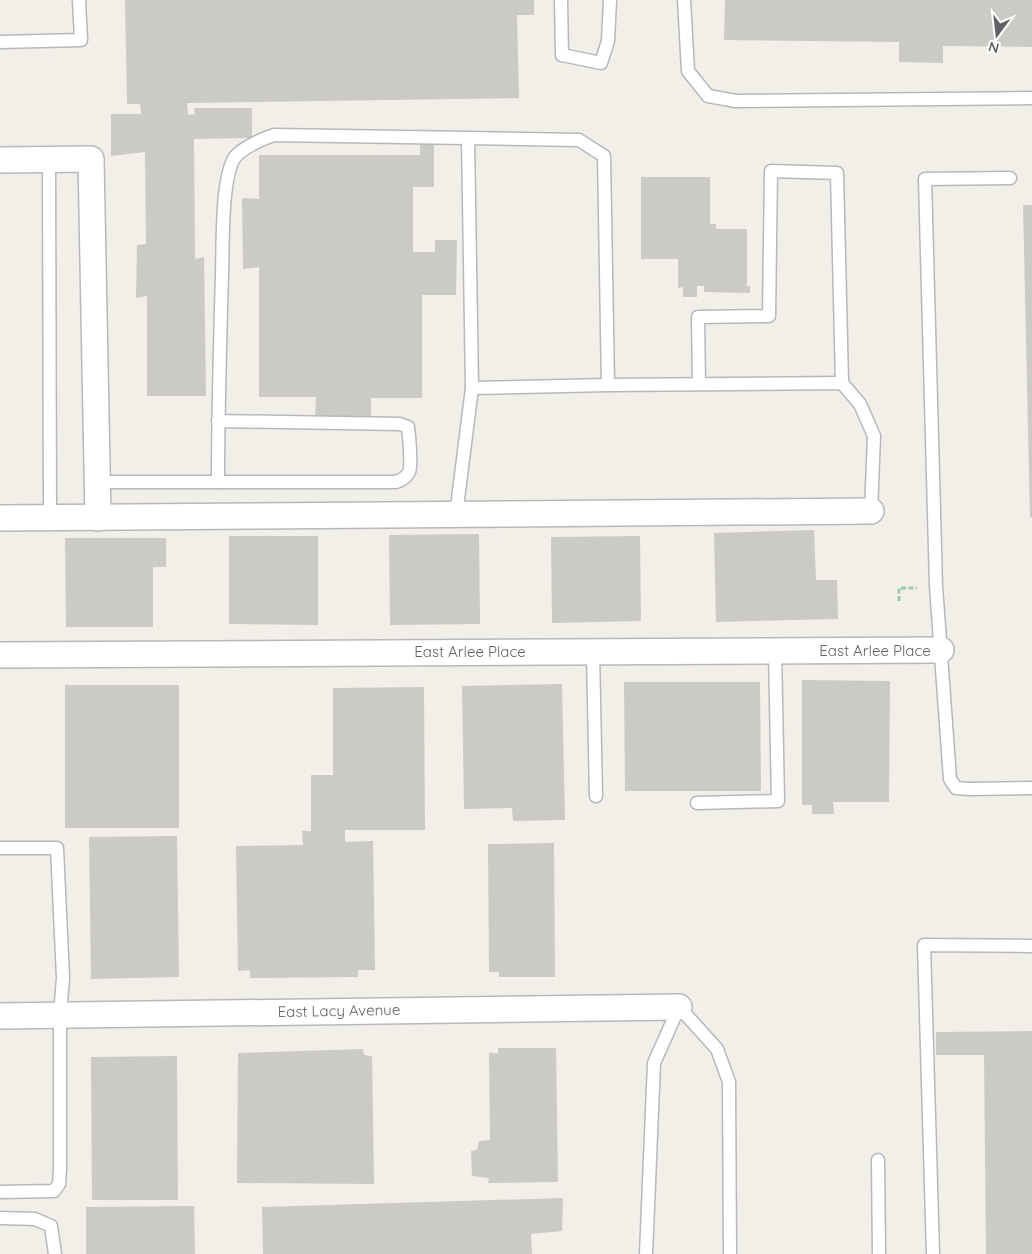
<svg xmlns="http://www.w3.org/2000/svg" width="1032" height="1254" font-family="Quicksand,sans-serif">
<rect width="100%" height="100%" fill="#f1efe8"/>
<g fill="#cccac5">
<path d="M125,0h409v15h-17l2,83 -332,5 1,12 7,-1 -1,-6h58v30l-58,1 1,120 9,-2 2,139h-59v-100l-11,2 1,-53 9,-1 -1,-92 -34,4v-42h30l-1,-10h-13z"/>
<path d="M725,0h307v47l-89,-1v17l-44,-1v-20l-175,-2z"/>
<path d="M420,141h14v46h-21v65h22v-12h22l-1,55h-34v103h-51v21h-56l1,-22h-57v-130l-16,2 -1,-71 17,1v-44h161z"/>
<path d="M641,177h69v47h6v5h31v57h3v7l-46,-1v-6h-7v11h-14v-10l-5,1v-29h-37z"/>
<path d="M1023,205h9v312h-2z"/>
<path d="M814,530l2,50h21l1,39 -122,3 -2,-89z"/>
<path d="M479,534l1,90 -90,1 -1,-90z"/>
<path d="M229,536h89v89l-89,-1z"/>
<path d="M640,536l1,85 -89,2 -1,-86z"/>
<path d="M65,538h101v29h-13v60h-87z"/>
<path d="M802,680l88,1 -1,121h-56l1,12h-22v-9h-10z"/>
<path d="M624,682h136l1,109h-136z"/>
<path d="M562,684l3,136 -52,1 -1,-13 -48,1 -2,-123z"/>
<rect x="65" y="685" width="114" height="143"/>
<path d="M424,687l1,143h-80v12l28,-1 2,129h-17v7l-108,1v-8l-12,1 -2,-125 67,-1 -1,-14h9v-56h22v-87z"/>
<path d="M177,836l2,141 -88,2 -2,-142z"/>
<path d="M554,843l1,134h-56v-5h-10l-1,-128z"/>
<path d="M1032,1031v223h-46l-2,-199h-48v-23z"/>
<path d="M498,1048h58l2,134 -70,1 1,-5 -17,-2 -1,-25 6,-1 2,-9 11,-1 -1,-87h9z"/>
<path d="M363,1049l1,6 8,1 2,128 -137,-1 1,-130z"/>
<path d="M177,1056l1,144h-86l-1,-143z"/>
<path d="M563,1198l-1,33 -31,3 1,20h-269l-1,-47z"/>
<path d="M194,1206l1,48h-109v-47z"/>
</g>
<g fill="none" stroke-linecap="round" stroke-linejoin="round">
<defs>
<g id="service">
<path d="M561,0l1,55 39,8 7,-22 2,-41"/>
<path d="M684,0l4,71 20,25 28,5 296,-3"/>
<path d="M0,42l81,-2 -2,-40"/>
<path d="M49,160l1,358"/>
<path d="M1010,178l-85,1 11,407 14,193 6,9 13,1 63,-1"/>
<path d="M699,384l-1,-67 71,-1 2,-145 66,2 5,210"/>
<path d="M472,388l-4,-250 111,2 25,16 4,229"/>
<path d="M98,482h298c6,-2 10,-4 13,-10 3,-6 0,-37 -1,-45l-8,-3 -182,-3"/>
<path d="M218,482c0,-70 2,-139 4,-209 1,-26 -1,-96 13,-116 7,-9 29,-19 39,-22l194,3"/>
<path d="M456,515l16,-127 136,-3 234,-2 18,21 14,32 -3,75"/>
<path d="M593,652l3,144"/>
<path d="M697,803l81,-2 -3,-150"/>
<path d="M0,848h57l6,130 -3,37v154l-1,15 -5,7 -54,1"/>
<path d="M878,1160l1,94"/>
<path d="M0,1218l35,1 16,7 4,28"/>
<path d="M646,1254l8,-191 25,-56 38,42 12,33 1,172"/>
<path d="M933,1254l-9,-309 108,1"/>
</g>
<g id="minor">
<path d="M0,160l91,-1 7,359"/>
<path d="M0,518l871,-7"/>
<path d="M0,655l941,-5"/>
<path d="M0,1016l679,-9"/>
</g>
</defs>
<use href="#service" stroke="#b5b8bc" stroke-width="15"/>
<use href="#minor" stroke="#b5b8bc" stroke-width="28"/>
<path stroke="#9cc7a9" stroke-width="3" stroke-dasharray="5 2.5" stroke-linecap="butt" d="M899,601v-13h18"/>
<use href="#service" stroke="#fff" stroke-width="12"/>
<use href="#minor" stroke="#fff" stroke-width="25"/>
</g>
<g text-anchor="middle" stroke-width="4" stroke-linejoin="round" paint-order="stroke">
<g font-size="15" fill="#5f6368" stroke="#fff">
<text x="875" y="656">East Arlee Place</text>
<text x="470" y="657">East Arlee Place</text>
<text transform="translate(339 1011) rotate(-1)" y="5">East Lacy Avenue</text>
</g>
</g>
<g transform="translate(997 35) rotate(195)" stroke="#ffffff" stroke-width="4" paint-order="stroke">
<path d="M0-4L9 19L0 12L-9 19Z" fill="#5f6368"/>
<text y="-8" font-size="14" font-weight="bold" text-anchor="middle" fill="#5f6368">N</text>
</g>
</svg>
